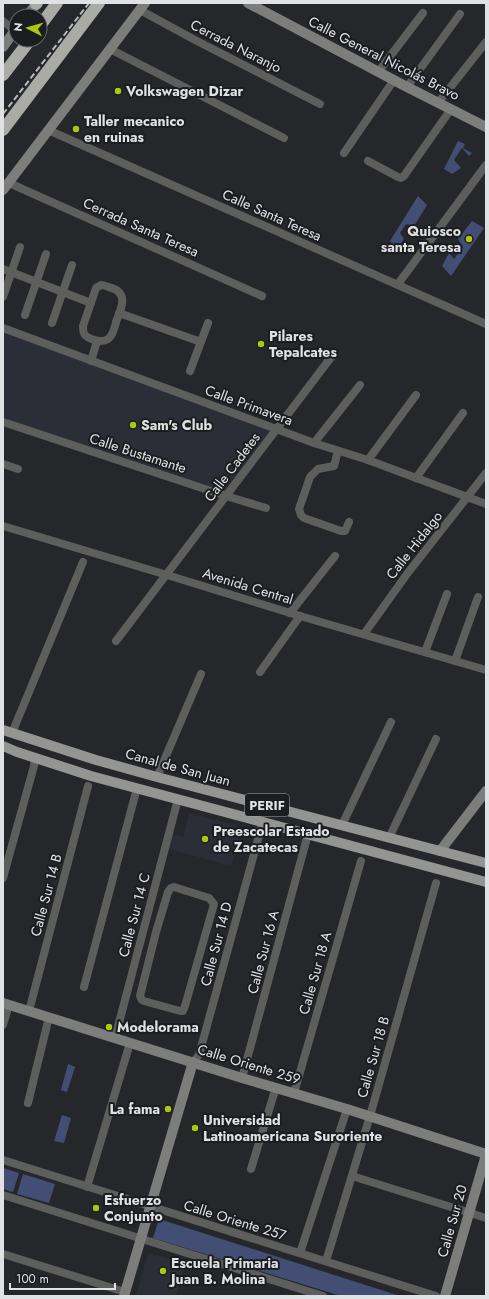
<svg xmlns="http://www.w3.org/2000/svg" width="489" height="1299" font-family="Jost,sans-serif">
<rect width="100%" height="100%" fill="#26272a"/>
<g fill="#2b2e37">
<path d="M3,332l269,98 -48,62 -221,-73z"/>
<path d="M189,813l52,14 -10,39 -62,-17 4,-15 10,3z"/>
<path d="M148,1253l38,10 -10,33h-40z"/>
</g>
<g fill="#424e74">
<path d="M458,141l7,3 -2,4 9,5 -3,3 -7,-8 -8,12 7,8 -9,6 -8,-5z"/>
<path d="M418,196l9,9 -13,21 -8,-2 -6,9 4,6 -7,10 -7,-8z"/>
<path d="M472,221l12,7 -33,48 -9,-10 7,-13 5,6 9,-12 -5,-8z"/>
<path d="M68,1064l7,3 -8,25 -6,-2z"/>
<path d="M62,1115l9,3 -7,25 -10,-2z"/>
<path d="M3,1168l16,5 -6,19 -10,-3z"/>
<path d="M23,1174l32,10 -6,19 -32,-9z"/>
<path d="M159,1219l241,77h-59l-188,-58z"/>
</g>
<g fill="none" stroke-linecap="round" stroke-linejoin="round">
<g stroke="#5e5e5d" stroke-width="8">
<path d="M140,10l55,30 125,64"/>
<path d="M3,21l12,10"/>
<path d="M110,49l174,89"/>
<path d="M379,71l44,-58"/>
<path d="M407,87l53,-73"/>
<path d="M438,103l48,-61"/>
<path d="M48,130l438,194"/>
<path d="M344,153l50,-73"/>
<path d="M368,161l30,16 3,1 3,-2 47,-67"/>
<path d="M9,183l253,113"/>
<path d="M3,269l88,34"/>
<path d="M398,284l88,-119"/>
<path d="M101,285c4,0 7,2 11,3 17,6 9,21 4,34 -1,5 -3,13 -8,17 -6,4 -18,1 -23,-4 -2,-2 -2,-6 -2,-9l13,-38z"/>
<path d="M3,297l17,-50"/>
<path d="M119,313l82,29"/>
<path d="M25,315l21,-61"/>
<path d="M52,323l20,-58"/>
<path d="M3,328l311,115 54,17 118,44"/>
<path d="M91,361l6,-20"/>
<path d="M190,371l18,-48"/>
<path d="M3,422l223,74 40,12"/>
<path d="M314,443l46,-58"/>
<path d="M338,451l-4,15 -16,3 -8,8 -11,32 2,6 3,3 37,13h4l4,-9"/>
<path d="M368,460l48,-65"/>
<path d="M3,464l15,5"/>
<path d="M416,478l47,-65"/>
<path d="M3,526l164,49 133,41 186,54"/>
<path d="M290,613l45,-57"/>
<path d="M364,634l43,-60 79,-101"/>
<path d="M116,641l216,-285"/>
<path d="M425,652l22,-58"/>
<path d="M455,661l23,-64"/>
<path d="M260,672l40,-56"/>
<path d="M12,733l71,-171"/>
<path d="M157,777l44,-103"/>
<path d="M342,825l49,-103"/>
<path d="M389,838l47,-99"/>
<path d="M3,878l31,-112 1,-9"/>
<path d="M174,887l35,11 5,6 -29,102 -2,5h-3l-36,-10 -2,-1 -2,-4 16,-64 12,-40 3,-4z"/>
<path d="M84,987l53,-199"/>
<path d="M29,1011l59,-225"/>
<path d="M3,1025l6,-20"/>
<path d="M115,1038l63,-239"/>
<path d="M193,1062l6,-7 64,-234"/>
<path d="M242,1078l66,-244"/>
<path d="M294,1093l67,-232"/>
<path d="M28,1103l21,-86"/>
<path d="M3,1160l433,136"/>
<path d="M251,1169l25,-82"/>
<path d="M352,1176l134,42"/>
<path d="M87,1187l43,-144"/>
<path d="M3,1195l320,101"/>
<path d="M300,1253l47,-144"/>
<path d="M3,1254l122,38"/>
<path d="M326,1261l44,-145 66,-233"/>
</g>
<g stroke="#7d7d7b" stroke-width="10">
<path d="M248,3l159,84 79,40"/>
<path d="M27,16l10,-13"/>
<path d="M3,47l13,-18"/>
<path d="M3,190l142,-187"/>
<path d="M440,851l46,-60"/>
<path d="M3,1003l239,75 105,31 139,45"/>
<path d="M124,1296l69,-234"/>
<path d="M445,1296l41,-141"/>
</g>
<g stroke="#949592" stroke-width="10">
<path d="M3,730l93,30 61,17 329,86"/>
<path d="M3,746l14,6 74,24 395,106"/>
</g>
<g stroke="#aaaba7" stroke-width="12">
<path d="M36,4l1,-1"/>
<path d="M40,26l17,-23"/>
<path d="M3,75l27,-35"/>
<path d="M3,130l96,-127"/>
</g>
<path stroke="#b9babc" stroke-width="2" stroke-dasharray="6 3" stroke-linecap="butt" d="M3,114l86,-111"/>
</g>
<g fill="#acc611" stroke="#1c1d20" stroke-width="1.5">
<circle cx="118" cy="91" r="4"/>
<circle cx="76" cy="129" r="4"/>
<circle cx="469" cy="239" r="4"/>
<circle cx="261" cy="344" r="4"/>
<circle cx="133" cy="425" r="4"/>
<circle cx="205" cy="839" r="4"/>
<circle cx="109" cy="1027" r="4"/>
<circle cx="168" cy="1109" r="4"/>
<circle cx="195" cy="1128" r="4"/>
<circle cx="96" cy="1208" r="4"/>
<circle cx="163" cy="1271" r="4"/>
</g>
<g text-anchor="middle" stroke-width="4" stroke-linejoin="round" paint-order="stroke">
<rect fill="#1c1d20" stroke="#a5a6a8" stroke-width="1" x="245" y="794" width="44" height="22" rx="3"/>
<g font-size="13" font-weight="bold" fill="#e0e1e3">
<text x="267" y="810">PERIF</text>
</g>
<g font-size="14" fill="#e0e1e3" stroke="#1c1d20">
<text transform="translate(236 46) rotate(27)" y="5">Cerrada Naranjo</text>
<text transform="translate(384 58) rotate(27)" y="5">Calle General Nicolás Bravo</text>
<text transform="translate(272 215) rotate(24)" y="5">Calle Santa Teresa</text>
<text transform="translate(141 227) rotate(24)" y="5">Cerrada Santa Teresa</text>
<text transform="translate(249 405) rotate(20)" y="5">Calle Primavera</text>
<text transform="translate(138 453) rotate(18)" y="5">Calle Bustamante</text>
<text transform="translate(232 467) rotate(-53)" y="5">Calle Cadetes</text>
<text transform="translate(414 545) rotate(-52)" y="5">Calle Hidalgo</text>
<text transform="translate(248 586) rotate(17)" y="5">Avenida Central</text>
<text transform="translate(178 767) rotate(15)" y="5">Canal de San Juan</text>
<text transform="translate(46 895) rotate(-75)" y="5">Calle Sur 14 B</text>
<text transform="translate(134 915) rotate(-75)" y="5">Calle Sur 14 C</text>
<text transform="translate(216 944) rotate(-75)" y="5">Calle Sur 14 D</text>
<text transform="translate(263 952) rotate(-75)" y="5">Calle Sur 16 A</text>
<text transform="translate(315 973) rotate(-74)" y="5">Calle Sur 18 A</text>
<text transform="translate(373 1057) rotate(-74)" y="5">Calle Sur 18 B</text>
<text transform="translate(249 1064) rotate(17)" y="5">Calle Oriente 259</text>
<text transform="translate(235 1220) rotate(17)" y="5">Calle Oriente 257</text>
<text transform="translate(452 1221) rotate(-74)" y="5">Calle Sur 20</text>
</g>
<g font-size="14" font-weight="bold" fill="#e0e1e3" stroke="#1c1d20" text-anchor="start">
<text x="126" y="96">Volkswagen Dizar</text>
<text x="84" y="126">Taller mecanico<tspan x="84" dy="16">en ruinas</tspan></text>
<text x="461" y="236" text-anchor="end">Quiosco<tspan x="461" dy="16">santa Teresa</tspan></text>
<text x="269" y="341">Pilares<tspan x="269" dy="16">Tepalcates</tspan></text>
<text x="141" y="430">Sam's Club</text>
<text x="213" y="836">Preescolar Estado<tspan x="213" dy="16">de Zacatecas</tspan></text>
<text x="117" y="1032">Modelorama</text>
<text x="160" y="1114" text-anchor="end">La fama</text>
<text x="203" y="1125">Universidad<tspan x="203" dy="16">Latinoamericana Suroriente</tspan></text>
<text x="104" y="1205">Esfuerzo<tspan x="104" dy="16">Conjunto</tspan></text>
<text x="171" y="1268">Escuela Primaria<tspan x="171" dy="16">Juan B. Molina</tspan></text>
</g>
</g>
<rect width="489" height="1299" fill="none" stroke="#e0e1e3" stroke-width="8"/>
<g transform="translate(28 28) rotate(276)"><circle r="19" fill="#1c1d20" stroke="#6a6b6e"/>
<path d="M0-3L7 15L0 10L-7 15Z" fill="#acc611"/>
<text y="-6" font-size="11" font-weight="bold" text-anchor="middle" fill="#e0e1e3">N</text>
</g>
<path d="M10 1283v6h105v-6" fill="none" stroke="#e0e1e3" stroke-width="2"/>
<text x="16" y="1283" font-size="12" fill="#e0e1e3" stroke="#1c1d20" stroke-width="3" paint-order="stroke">100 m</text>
</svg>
